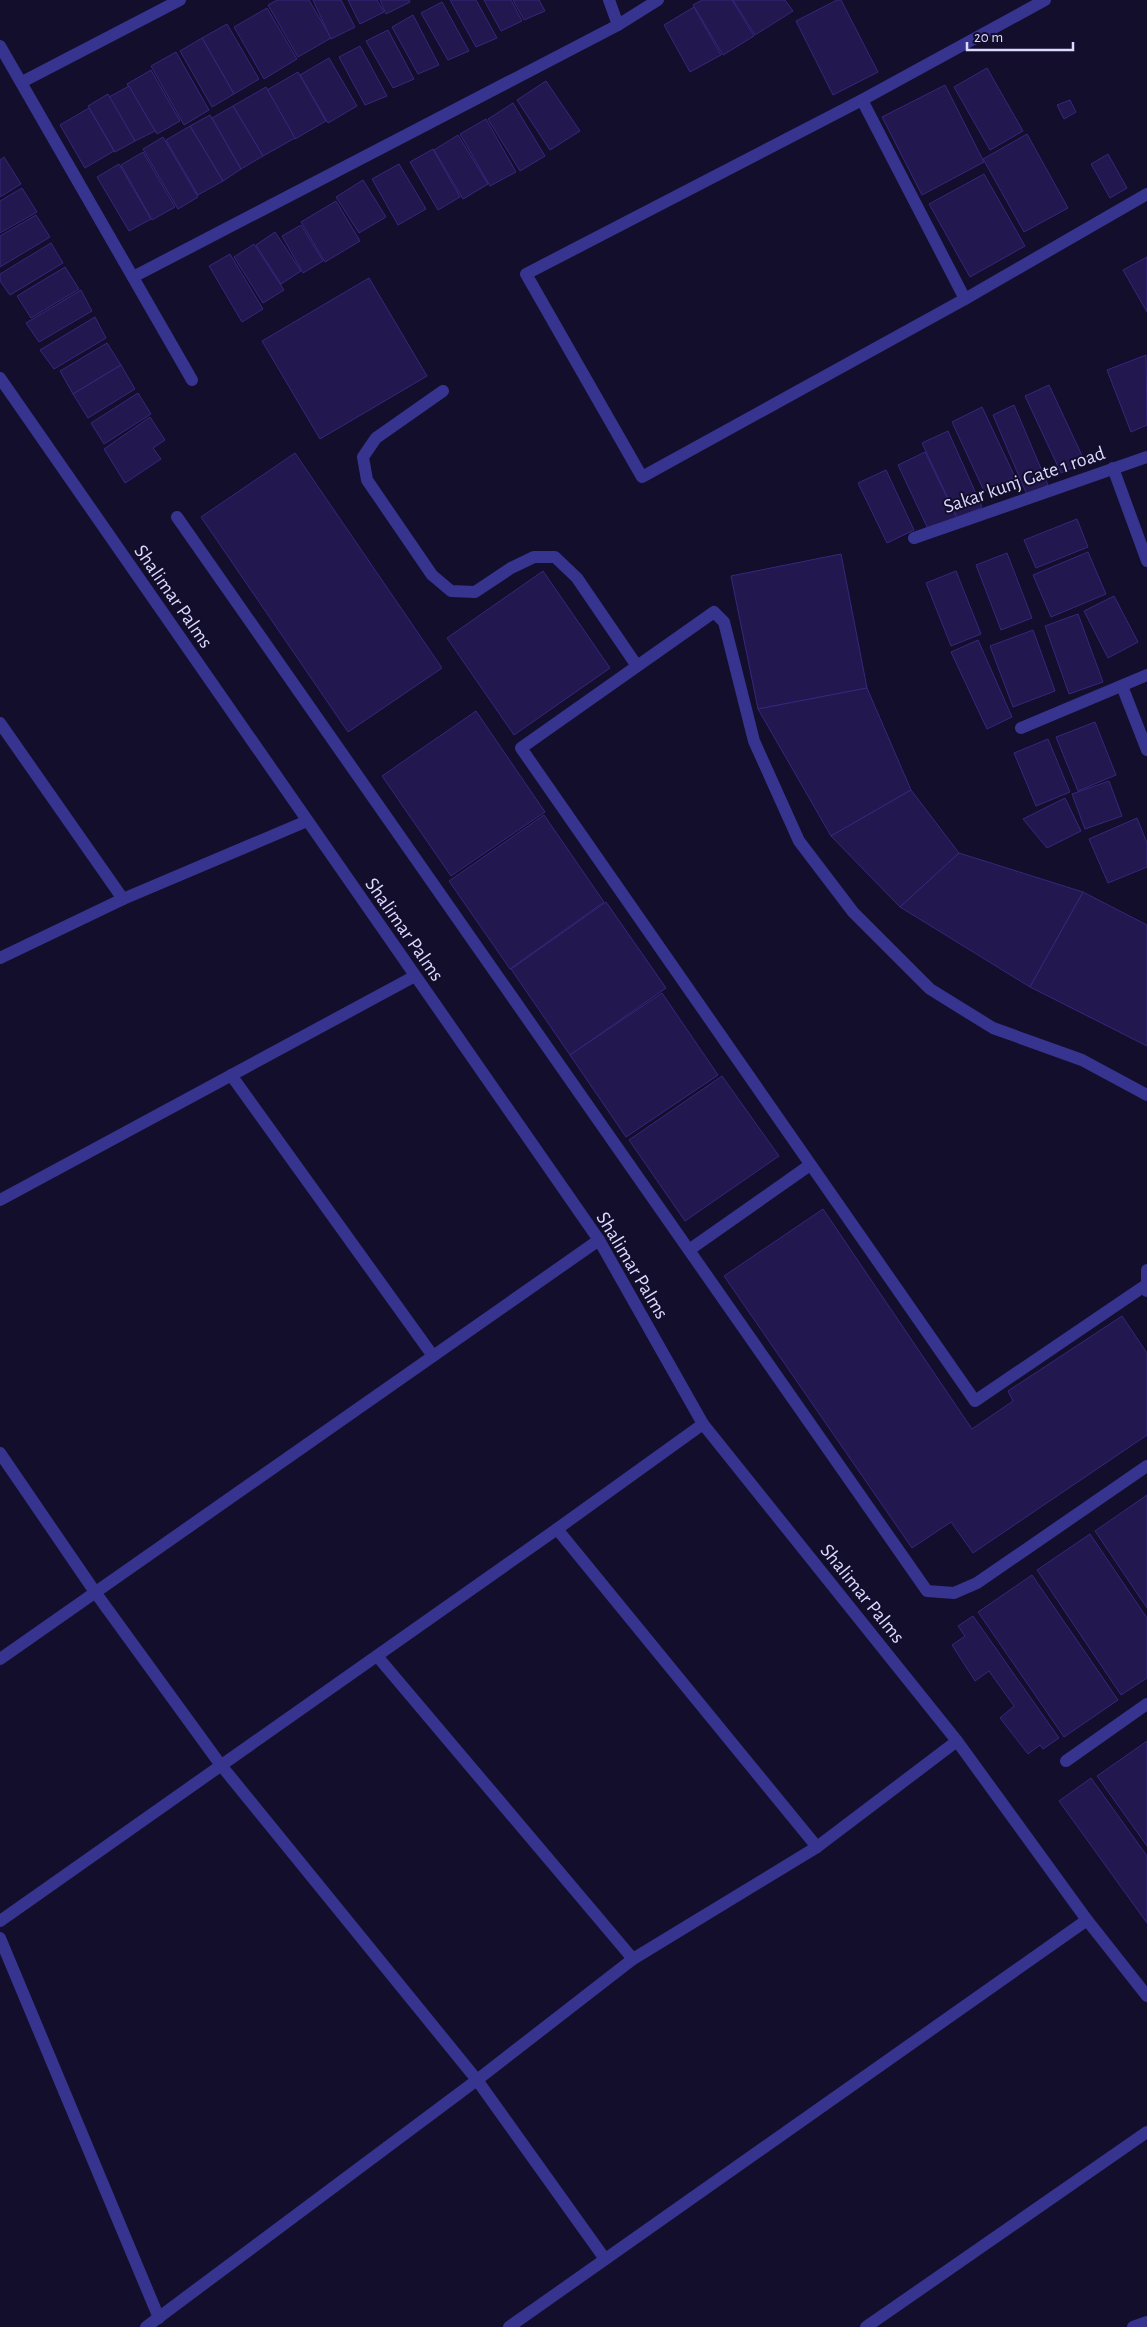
<svg xmlns="http://www.w3.org/2000/svg" width="1147" height="2327" font-family="'Alegreya Sans',sans-serif">
<rect width="100%" height="100%" fill="#120e2b"/>
<g fill="#22174e" stroke="#37277d">
<path d="M277,0h32l22,38 -33,19 -30,-52z"/>
<path d="M313,0h28l14,27 -24,12z"/>
<path d="M348,0h29l7,12 -24,12z"/>
<path d="M380,0h29l1,2 -24,12z"/>
<path d="M450,0h26l21,38 -21,9z"/>
<path d="M484,0h27l11,21 -21,10z"/>
<path d="M513,0h26l6,11 -21,9z"/>
<path d="M702,0h30l22,36 -31,19 -30,-50z"/>
<path d="M733,0h52l8,11 -38,24z"/>
<path d="M837,0h4l37,72 -45,23 -37,-74z"/>
<path d="M442,2l27,49 -21,9 -27,-47z"/>
<path d="M694,7l27,48 -31,17 -26,-47z"/>
<path d="M267,8l30,51 -33,20 -30,-52z"/>
<path d="M413,15l26,50 -21,9 -26,-47z"/>
<path d="M227,24l32,55 -25,15 -32,-56z"/>
<path d="M388,30l26,49 -21,9 -27,-47z"/>
<path d="M202,38l32,56 -22,13 -32,-56z"/>
<path d="M360,46l27,50 -22,9 -26,-48z"/>
<path d="M176,52l33,58 -25,15 -33,-59z"/>
<path d="M329,58l28,48 -29,17 -28,-48z"/>
<path d="M987,68l36,63 -33,19 -36,-63z"/>
<path d="M151,70l29,51 -23,13 -30,-50z"/>
<path d="M298,72l28,49 -31,18 -28,-49z"/>
<path d="M546,81l34,50 -30,19 -33,-50z"/>
<path d="M945,85l39,77 -62,33 -40,-78z"/>
<path d="M129,86l26,45 -20,10 -26,-44z"/>
<path d="M266,87l29,51 -32,18 -30,-50z"/>
<path d="M108,94l27,47 -20,11 -27,-46z"/>
<path d="M1070,100l6,12 -12,7 -7,-14z"/>
<path d="M513,103l32,53 -25,15 -32,-52z"/>
<path d="M233,106l30,50 -22,13 -29,-51z"/>
<path d="M89,108l25,43 -29,17 -25,-43z"/>
<path d="M210,115l31,54 -18,12 -33,-55z"/>
<path d="M486,119l30,53 -26,14 -30,-52z"/>
<path d="M190,126l33,55 -25,14 -32,-55z"/>
<path d="M1027,134l41,74 -44,24 -41,-73z"/>
<path d="M458,135l30,49 -25,15 -29,-49z"/>
<path d="M163,137l35,60 -20,12 -35,-60z"/>
<path d="M433,149l27,48 -22,13 -28,-48z"/>
<path d="M143,152l32,55 -23,13 -31,-55z"/>
<path d="M1108,154l19,34 -17,10 -19,-34z"/>
<path d="M4,157l17,27 -21,13v-37z"/>
<path d="M119,164l32,55 -22,12 -32,-54z"/>
<path d="M399,164l27,45 -28,16 -26,-46z"/>
<path d="M984,174l41,72 -55,31 -41,-73z"/>
<path d="M363,180l23,37 -27,16 -23,-36z"/>
<path d="M22,188l15,24 -37,21v-32z"/>
<path d="M336,201l24,40 -35,21 -24,-40z"/>
<path d="M36,215l14,22 -50,30v-31z"/>
<path d="M301,225l22,36 -20,12 -21,-37z"/>
<path d="M275,232l26,39 -20,13 -25,-39z"/>
<path d="M51,243l12,20 -53,32 -10,-14v-7z"/>
<path d="M254,244l30,46 -21,13 -29,-46z"/>
<path d="M230,254l33,55 -21,13 -33,-56z"/>
<path d="M1147,257v55l-24,-42z"/>
<path d="M65,267l14,22 -48,29 -14,-22z"/>
<path d="M369,278l58,98 -107,63 -58,-98z"/>
<path d="M81,290l11,21 -53,31 -13,-19z"/>
<path d="M95,317l11,21 -52,31 -14,-19z"/>
<path d="M107,343l14,22 -48,29 -13,-23z"/>
<path d="M1146,355l1,70 -16,7 -24,-62z"/>
<path d="M121,365l14,24 -47,29 -15,-24z"/>
<path d="M1049,385l36,77 -24,11 -36,-77z"/>
<path d="M138,393l13,21 -47,30 -13,-21z"/>
<path d="M1014,405l34,80 -21,10 -34,-80z"/>
<path d="M982,407l33,70 -31,14 -32,-69z"/>
<path d="M150,417l15,23 -12,8 8,11 -36,24 -21,-34z"/>
<path d="M948,431l34,76 -25,11 -35,-75z"/>
<path d="M925,452l32,66 -28,13 -31,-66z"/>
<path d="M295,453l147,215 -94,64 -147,-215z"/>
<path d="M886,470l28,60 -27,13 -29,-60z"/>
<path d="M1077,519l11,28 -52,21 -12,-28z"/>
<path d="M1088,552l18,42 -55,23 -18,-42z"/>
<path d="M1007,553l25,65 -31,12 -25,-65z"/>
<path d="M841,554l26,134 -109,21 -27,-133z"/>
<path d="M543,571l67,97 -96,67 -67,-97z"/>
<path d="M956,571l25,63 -30,12 -25,-63z"/>
<path d="M1114,596l24,46 -30,16 -24,-47z"/>
<path d="M1078,614l25,68 -34,12 -24,-68z"/>
<path d="M1033,630l22,61 -42,16 -23,-61z"/>
<path d="M978,640l34,77 -25,12 -36,-77z"/>
<path d="M867,688l44,102 -80,46 -73,-127z"/>
<path d="M476,711l69,101 -94,64 -69,-100z"/>
<path d="M1095,722l21,53 -38,16 -22,-54z"/>
<path d="M1048,739l22,53 -34,14 -22,-53z"/>
<path d="M1109,781l13,35 -37,13 -13,-35z"/>
<path d="M911,790l48,63 -59,54 -69,-71z"/>
<path d="M1065,798l16,33 -34,17 -24,-29z"/>
<path d="M544,815l60,87 -94,67 -61,-88z"/>
<path d="M1137,818l10,25v24l-39,16 -19,-44z"/>
<path d="M959,853l124,39 -53,95 -130,-80z"/>
<path d="M1083,892l64,33v121l-117,-59z"/>
<path d="M606,902l60,86 -96,67 -59,-86z"/>
<path d="M662,993l56,82 -92,62 -56,-82z"/>
<path d="M722,1076l57,80 -94,65 -56,-81z"/>
<path d="M823,1209l149,220 41,-28 -5,-10 114,-75 25,37v82l-174,118 -22,-31 -39,26 -188,-272z"/>
<path d="M1147,1495v113l-52,-77z"/>
<path d="M1090,1534l57,84v60l-26,17 -84,-125z"/>
<path d="M1032,1575l86,125 -54,37 -86,-125z"/>
<path d="M973,1616l86,122 -16,11 -3,-4 -12,9 -28,-36 14,-12 -25,-35 -14,10 -23,-36 13,-9 -7,-10z"/>
<path d="M1147,1741v105l-50,-70z"/>
<path d="M1091,1778l56,78v67l-88,-122z"/>
</g>
<g fill="none" stroke-linecap="round" stroke-linejoin="round">
<g stroke="#36348f" stroke-width="12">
<path d="M618,25l40,-25"/>
<path d="M0,46l192,334"/>
<path d="M22,82l158,-82"/>
<path d="M862,100l-336,174 116,203 323,-178 182,-105"/>
<path d="M133,277l485,-252 -9,-25"/>
<path d="M965,299l-103,-199 183,-100"/>
<path d="M0,378l599,862 104,184 254,317 130,179 60,76"/>
<path d="M443,391l-67,47 -13,19 4,23 65,95 19,16 24,1 36,-24 23,-11h21l22,21 60,88"/>
<path d="M1113,468l34,93"/>
<path d="M177,517l750,1074 27,2 23,-10 170,-117"/>
<path d="M914,538l233,-81"/>
<path d="M1122,686l25,64"/>
<path d="M0,723l123,176 184,-78"/>
<path d="M1021,728l126,-53"/>
<path d="M0,958l123,-59"/>
<path d="M231,1075l202,281"/>
<path d="M0,1200l415,-224"/>
<path d="M689,1250l121,-85"/>
<path d="M1147,1270v21"/>
<path d="M1146,1285l-171,116 -454,-653 193,-136 10,10 30,119 45,100 54,71 77,77 63,39 89,32 65,35"/>
<path d="M0,1453l95,139 125,172 257,316 128,179"/>
<path d="M557,1529l260,318"/>
<path d="M377,1656l256,303 184,-112 140,-106"/>
<path d="M0,1659l599,-419"/>
<path d="M1066,1761l81,-57"/>
<path d="M0,1921l557,-392 146,-105"/>
<path d="M0,1938l159,380"/>
<path d="M146,2327l331,-247 156,-121"/>
<path d="M509,2327l578,-407"/>
<path d="M866,2327l281,-195"/>
<path d="M1133,2327l14,-5"/>
</g>
</g>
<g text-anchor="middle" stroke-width="4" stroke-linejoin="round" paint-order="stroke">
<g font-size="20" fill="#dcd8ff" stroke="#120e2b">
<text transform="translate(1024 479) rotate(-19)" y="7">Sakar kunj Gate 1 road</text>
<text transform="translate(174 596) rotate(55)" y="7">Shalimar Palms</text>
<text transform="translate(405 929) rotate(55)" y="7">Shalimar Palms</text>
<text transform="translate(633 1265) rotate(59)" y="7">Shalimar Palms</text>
<text transform="translate(863 1593) rotate(51)" y="7">Shalimar Palms</text>
</g>
</g>
<path d="M967 42v8h106v-8" fill="none" stroke="#dcd8ff" stroke-width="2.5"/>
<text x="974" y="42" font-size="15" fill="#dcd8ff" stroke="#120e2b" stroke-width="4" paint-order="stroke">20 m</text>
</svg>
